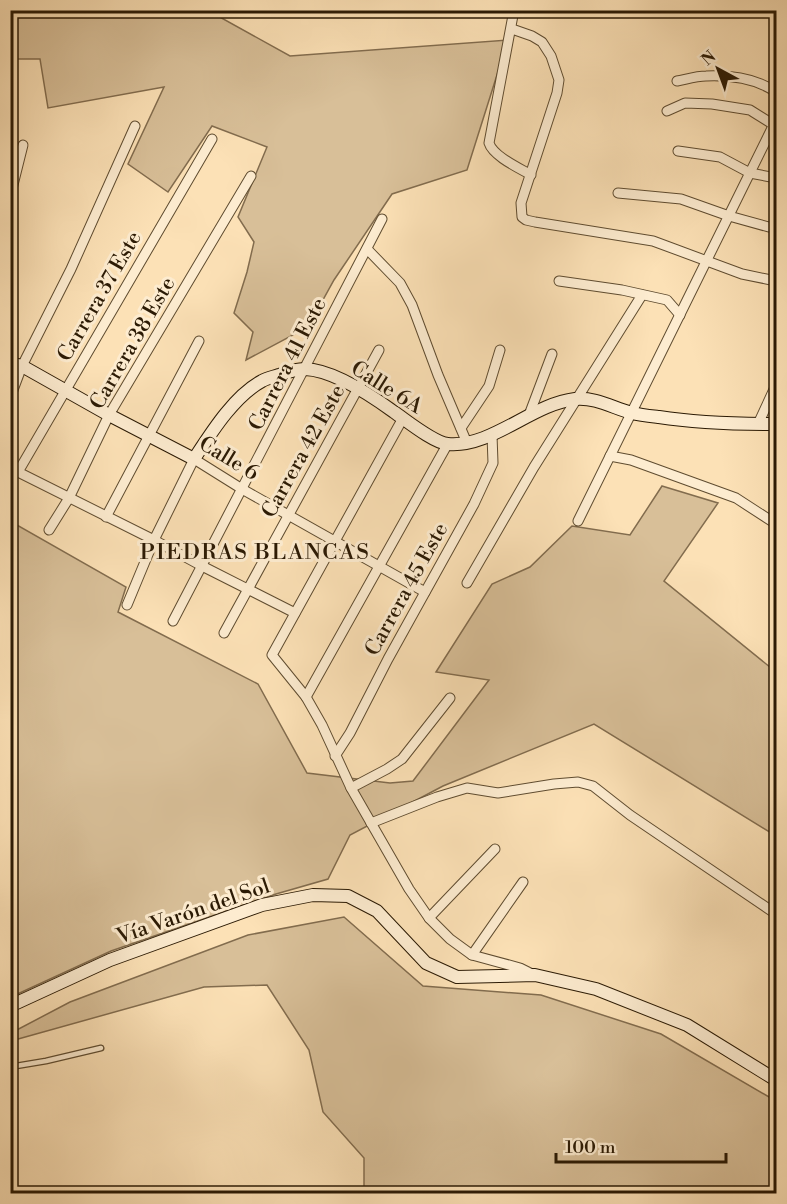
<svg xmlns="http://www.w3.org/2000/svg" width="787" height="1204" font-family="'Libre Bodoni',serif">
<rect width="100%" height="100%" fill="#fce1b6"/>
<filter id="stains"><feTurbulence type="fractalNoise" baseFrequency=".00333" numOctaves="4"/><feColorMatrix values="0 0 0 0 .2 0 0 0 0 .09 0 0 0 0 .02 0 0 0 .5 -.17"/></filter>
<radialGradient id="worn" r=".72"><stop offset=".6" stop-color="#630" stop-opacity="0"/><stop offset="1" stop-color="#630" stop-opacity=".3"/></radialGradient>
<g fill="#d8bf98" stroke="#826c4e" stroke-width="1.5">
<path d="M11,10l198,1 81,45 218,-16 -41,130 -75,24 -58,86 -26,47 -62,33 7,-28 -19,-19 13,-41 7,-30 -16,-25 29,-70 -55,-21 -44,66 -40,-28 36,-77 -116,21 -8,-49h-29z"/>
<path d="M662,486l56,17 -54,78 112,91v164l-182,-112 -151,62 -93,49 -22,44 -52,15 -165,57 -100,46 -1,-476 116,66 -8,25 140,72 49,89 83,10 23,-2 76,-101 -53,-8 56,-88 38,-17 42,-41 58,9z"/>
<path d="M344,917l79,69 118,9 120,39 115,67v92h-412v-35l-41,-46 -14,-62 -42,-65 -63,2 -193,54v-8l59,-31 178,-67z"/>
</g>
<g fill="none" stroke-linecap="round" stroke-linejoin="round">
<defs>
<path id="lane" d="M10,1067l36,-6 55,-13"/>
<g id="street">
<path d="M514,10l-25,133c4,13 30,25 42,32"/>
<path d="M512,29l20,7 10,6 9,14 8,24 -2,13 -36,110 1,14 4,3 9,2 118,19 89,33 34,7"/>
<path d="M677,81c10,-2 20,-5 29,-5 24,-1 51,3 70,16"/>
<path d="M667,111l18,-8 27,1 38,6 24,15"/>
<path d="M678,151l42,6 30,16 26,5"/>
<path d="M618,193l63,6 48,17 47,13"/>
<path d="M10,197l13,-52"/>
<path d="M367,249l33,34 12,22 26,70 29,68"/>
<path d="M559,281l63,9 45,10 13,15"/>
<path d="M10,398l12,-32 49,-97 64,-143"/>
<path d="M529,415l23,-61"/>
<path d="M403,418l-131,237 34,42 16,28 29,63 58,101 20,29 21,21 22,16 48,13 12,6"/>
<path d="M758,424l18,-39"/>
<path d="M461,428l28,-42 11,-36"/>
<path d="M610,456l21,4 105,38 40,26"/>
<path d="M10,468l144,72 48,26 93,47"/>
<path d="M18,472l194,-333"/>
<path d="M106,517l93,-176"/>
<path d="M578,521l198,-401"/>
<path d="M49,530l20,-32 40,-83 142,-239"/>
<path d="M467,583l67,-116 108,-172"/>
<path d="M127,605l27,-65 40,-81 48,30 183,103"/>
<path d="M173,621l209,-402"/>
<path d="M224,633l155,-283"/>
<path d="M306,697l141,-252"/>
<path d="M335,756l15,-23 38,-74 86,-155 19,-41 -1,-28"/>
<path d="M351,788l36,-19 15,-10 48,-61"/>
<path d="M371,823l66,-26 30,-9 31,5 56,-9 24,-2 15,4 37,29 146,99"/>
<path d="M429,918l66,-69"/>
<path d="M472,955l51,-73"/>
</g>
<g id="secondary">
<path d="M10,363l12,3 87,49 85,44c17,-26 40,-63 68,-78 5,-3 11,-4 17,-6 8,-3 18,-6 26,-6 29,1 67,27 89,43 13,9 40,31 54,32 43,4 84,-40 127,-45 21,-2 38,9 57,14 8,2 18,3 27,4 38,6 78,7 117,7"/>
<path d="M10,1006l100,-46 152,-55 51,-10 35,1 29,15 49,52 31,14 78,-2 61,14 91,36 89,55"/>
</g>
</defs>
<use href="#lane" stroke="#5f4c30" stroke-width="7"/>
<use href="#street" stroke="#5f4c30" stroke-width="11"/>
<use href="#secondary" stroke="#2b1a04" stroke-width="14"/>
<use href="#lane" stroke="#fdecd0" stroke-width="4.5"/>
<use href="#street" stroke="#fdecd0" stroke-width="9"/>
<use href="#secondary" stroke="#fdecd0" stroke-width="12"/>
</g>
<g text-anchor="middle" stroke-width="6" stroke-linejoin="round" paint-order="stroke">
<g font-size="21" fill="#2b1a04" stroke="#fdecd0">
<text transform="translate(99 296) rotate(-60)" y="7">Carrera 37 Este</text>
<text transform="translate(132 343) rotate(-60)" y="7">Carrera 38 Este</text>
<text transform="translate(287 364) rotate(-63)" y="7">Carrera 41 Este</text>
<text transform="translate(387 387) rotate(32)" y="7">Calle 6A</text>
<text transform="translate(303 451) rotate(-61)" y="7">Carrera 42 Este</text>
<text transform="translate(229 458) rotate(31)" y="7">Calle 6</text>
<text transform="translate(406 589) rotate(-61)" y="7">Carrera 45 Este</text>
<text transform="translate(193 911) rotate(-19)" y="7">Vía Varón del Sol</text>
</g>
<g font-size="22" letter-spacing="1.5" fill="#2b1a04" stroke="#fdecd0">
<text x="255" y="559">PIEDRAS BLANCAS</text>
</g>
</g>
<rect width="787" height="1204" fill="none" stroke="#fce1b6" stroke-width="36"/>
<rect x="12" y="12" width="763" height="1180" fill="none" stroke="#2b1a04" stroke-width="3"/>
<rect x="18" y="18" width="751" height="1168" fill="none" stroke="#2b1a04" stroke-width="1.5"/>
<g transform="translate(718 69) rotate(319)" stroke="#fdecd0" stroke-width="4.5" paint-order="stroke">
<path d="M0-4.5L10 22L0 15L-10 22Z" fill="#2b1a04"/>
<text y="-9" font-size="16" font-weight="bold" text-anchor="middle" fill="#2b1a04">N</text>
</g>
<path d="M556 1153v9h170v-9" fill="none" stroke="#2b1a04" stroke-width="3"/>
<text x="565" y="1153" font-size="18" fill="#2b1a04" stroke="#fdecd0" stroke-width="4.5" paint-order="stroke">100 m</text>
<rect width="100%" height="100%" filter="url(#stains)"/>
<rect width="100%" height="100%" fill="url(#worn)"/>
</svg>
